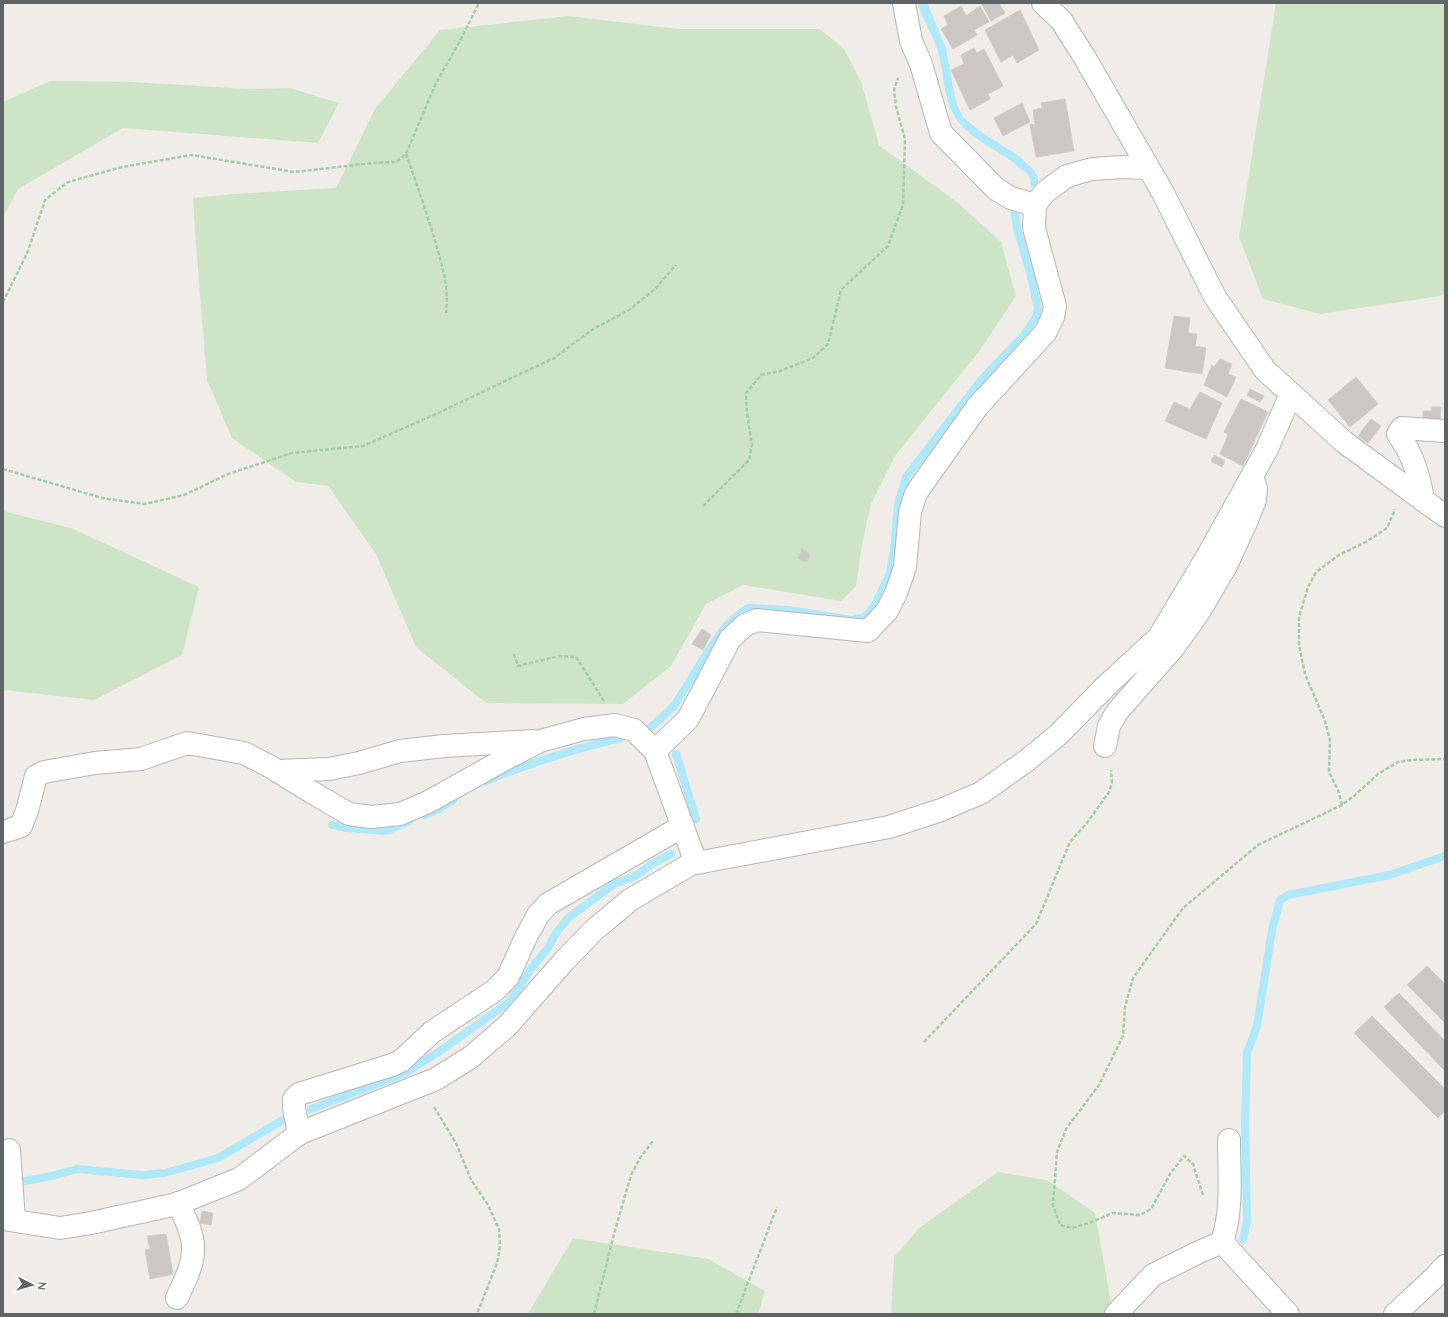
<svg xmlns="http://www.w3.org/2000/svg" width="1448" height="1317" font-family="Quicksand,sans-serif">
<rect width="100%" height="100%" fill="#f0ece8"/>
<g fill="#cde5c6">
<path d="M1276,3h169v290l-5,3 -120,18 -57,-15 -24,-62z"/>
<path d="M569,16l109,13h142l24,20 18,35 17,61 79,58 43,39 15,54 -36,54 -85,106 -24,48 -9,40 -6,42 -15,15 -98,-16 -37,19 -35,62 -48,38 -137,-1 -70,-56 -40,-93 -48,-68 -32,-4 -64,-44 -25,-58 -11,-134 -3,-48 41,-4 102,-6 39,-79 65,-79z"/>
<path d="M50,81l81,1 119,7 40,-1 49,15 -21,40 -195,-15 -105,61 -15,28v-115z"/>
<path d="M3,511l68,17 128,59 -17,68 -88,45 -91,-10z"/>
<path d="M998,1172l49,8 48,33 18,101h-222l3,-57 25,-29z"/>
<path d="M573,1238l135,21 57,32 -7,23h-230z"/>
</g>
<path fill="#aee8f9" d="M918,3h9l19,45 8,45 4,14 6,11 20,16 35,22 13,12 5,7 2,11 -8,1c-1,-3 0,-7 -1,-9 -1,-4 -6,-7 -9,-9 -18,-17 -45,-26 -61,-45 -18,-22 -15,-48 -22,-73 -5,-17 -16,-31 -20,-48z"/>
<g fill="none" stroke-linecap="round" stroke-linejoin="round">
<g stroke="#aee8f9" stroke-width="8">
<path d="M649,729l25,-23 33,-53 19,-27 16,-14 7,-4 39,2 64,10 13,-3 10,-12 15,-32 4,-23 4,-45 8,-28 76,-98 42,-44 12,-18 2,-8 -7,-33 -14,-48 -3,-19"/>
<path d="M676,754l20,65"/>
<path d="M486,781c44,-18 88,-32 134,-43"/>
<path d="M425,815l12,-5 16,-10"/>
<path d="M332,825l16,3 38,3 23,-10"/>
<path d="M311,1109l94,-36 35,-22 69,-49 22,-33 17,-21 8,-15 12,-15 46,-34 21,-8 17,-12 19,-10"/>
<path d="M19,1182l33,-6 25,-7 65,6 23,-2 53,-15 65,-38"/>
<path d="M1243,1239l4,-18 -2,-98 2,-70 10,-27 15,-96 8,-30 8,-5 101,-20 56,-19"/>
</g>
</g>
<g fill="#ccc7c4" stroke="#d4cdc6">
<path d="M981,3h18l6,10 -14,8z"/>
<path d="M961,6l5,10 14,-10 9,16 -15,8 3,5 -24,14 -12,-20 7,-4 -4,-9z"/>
<path d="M1020,10l19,40 -22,13 -4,-8 -12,7 -16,-32z"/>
<path d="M974,48l3,5 7,-4 19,37 -15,8 2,5 -20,11 -19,-40 13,-6 -3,-9z"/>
<path d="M1065,99l9,52 -38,6 -6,-33 5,1 -2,-15 9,-2 -1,-5z"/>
<path d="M1022,103l8,19 -27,14 -9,-18z"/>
<path d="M1174,316l16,2 -2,15 9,1 -2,12 11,2 -4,26 -37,-6z"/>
<path d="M1220,359l12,5 -4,10 8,3 -9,20 -23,-12 8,-20 2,2z"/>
<path d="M1356,377l22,27 -28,23 -22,-27z"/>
<path d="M1250,389l14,7 -4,6 -13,-7z"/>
<path d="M1200,392l22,11 -16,36 -41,-18 9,-19 16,7z"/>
<path d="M1241,399l27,13 -25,54 -23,-12 8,-19 -4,-3z"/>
<path d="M1432,407h9l-1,14 -17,-1v-9h9z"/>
<path d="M1371,419l10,7 -13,17 -10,-7z"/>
<path d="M1214,455l11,6 -3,6 -11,-6z"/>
<path d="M802,549l8,4 -3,9 -9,-3z"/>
<path d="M702,629l9,6 -8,15 -11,-6z"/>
<path d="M1427,966l18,18v39l-38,-38z"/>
<path d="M1399,993l46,48v30l-61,-64z"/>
<path d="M1372,1016l73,73v22l-7,7 -84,-85z"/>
<path d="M202,1211l11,2 -2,12 -11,-2z"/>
<path d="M166,1234l7,40 -23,5 -5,-29 5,-1 -3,-13z"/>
</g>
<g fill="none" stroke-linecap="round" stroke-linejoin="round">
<defs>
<g id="street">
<path d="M904,3l7,38 10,23 20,69 55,56 15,9 24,7"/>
<path d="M1043,3l18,17 24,38 77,133 53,106 50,73 79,72 101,74"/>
<path d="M1423,500c-4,-25 -10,-45 -25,-66l4,-6 43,3"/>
<path d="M1105,746l4,-20 8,-14 57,-65 25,-35 27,-46 21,-46 8,-20 1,-11 -3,-10"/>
<path d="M655,751l33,-32 42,-80 15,-14 12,-5 111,11 19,-20 9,-18 9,-26 5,-55 6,-19 61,-86 68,-74 8,-16 2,-11 -21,-78 1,-23 10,-13 22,-16 25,-7 30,-2 26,1"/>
<path d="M277,771l52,-2 30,-6 41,-12 44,-5 89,-5"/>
<path d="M3,832l18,-6 6,-15 9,-35 8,-4 51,-9 46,-4 46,-16 57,10 27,14 42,26 36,21 22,3 29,-3 28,-12 81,-45 31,-16 44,-12 31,-4 19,5 21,21 41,112"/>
<path d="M299,1134l-5,-26v-9l5,-5 93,-29 9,-4 31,-29 62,-41 14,-14 18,-40 12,-22 10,-11 135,-78"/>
<path d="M9,1150l5,70"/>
<path d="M3,1219l57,9 31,-5 86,-19 62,-25 61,-46 136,-54 35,-22 36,-31 58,-66 29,-30 36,-30 61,-36 198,-37 52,-17 40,-17 45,-32 32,-26 50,-51 51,-47 48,-80 60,-108 24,-55"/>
<path d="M1222,1242l66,72"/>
<path d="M177,1298c7,-16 17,-33 16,-51 0,-15 -9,-31 -15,-44"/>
<path d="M1116,1314l37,-39 44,-22 25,-11c11,-32 7,-69 7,-102"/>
<path d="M1395,1314l39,-36 11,-12"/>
</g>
</defs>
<use href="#street" stroke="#b3b6b9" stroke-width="24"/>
<g stroke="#a4cda7" stroke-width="2.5" stroke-dasharray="4 2" stroke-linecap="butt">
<path d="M406,154c11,30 21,60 30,90 7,25 13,43 10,69"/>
<path d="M3,302l25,-51 17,-51 23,-18 54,-15 70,-12 102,17 79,-9 23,-1 10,-8 30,-71 24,-42 19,-38"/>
<path d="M3,469l99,29 43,6 39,-9 44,-21 64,-21 71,-7 73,-32 118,-56 39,-29 36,-19 26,-21 21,-24"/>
<path d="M703,506l46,-46 3,-15 -5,-32 -1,-20 15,-18 19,-4 33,-13 15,-14 13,-54 47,-44 15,-41 2,-66 -9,-32 -2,-17 4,-12"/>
<path d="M514,654l4,12 41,-10 17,1 28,44"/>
<path d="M1342,805l-4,-15 -9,-18 1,-32 -5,-19 -20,-47 -6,-29v-28l9,-30 8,-15 23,-17 27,-13 21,-14 8,-19"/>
<path d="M924,1042l112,-118 34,-82 17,-19 22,-31 3,-9 -1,-13"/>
<path d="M434,1107l22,36 15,37 17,25 11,24 1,18 -3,16 -20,51"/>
<path d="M1203,1195l-10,-31 -9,-8 -14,18 -19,35 -11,6 -27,-2 -24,10 -17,5 -12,-3 -7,-20 4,-53 9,-23 33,-44 24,-49 2,-29 8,-29 50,-70 75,-63 84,-40 12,-9 24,-22 20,-12 14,-2 33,-1"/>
<path d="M594,1314l20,-80 17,-59 9,-17 13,-17"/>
<path d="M736,1314l41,-107"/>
</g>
<use href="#street" stroke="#fff" stroke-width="22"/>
</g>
<rect width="1448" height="1317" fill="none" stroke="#5f6467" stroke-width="8"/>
<g transform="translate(32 1285) rotate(96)" stroke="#ffffff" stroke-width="3" paint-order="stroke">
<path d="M0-3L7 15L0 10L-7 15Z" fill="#5f6467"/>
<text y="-6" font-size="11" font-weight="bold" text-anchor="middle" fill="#5f6467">N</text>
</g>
</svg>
